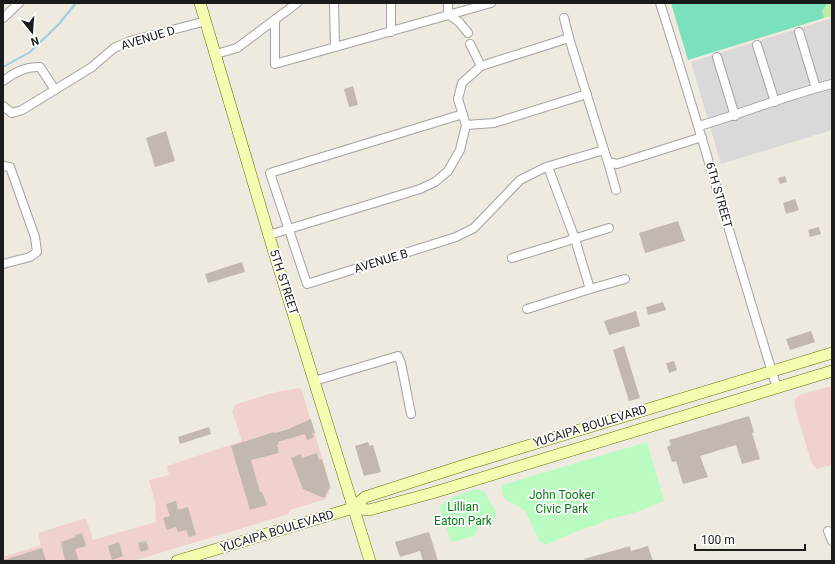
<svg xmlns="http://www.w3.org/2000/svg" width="835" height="564" font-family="Roboto,sans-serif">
<rect width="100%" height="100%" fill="#eeeae0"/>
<path fill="#dad8d8" d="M832,18v112l-111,34 -30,-102z"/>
<g fill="#f0d1ce">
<path d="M832,386v79l-15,4 -5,-5 -14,-45 -4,-17 3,-5 5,-3z"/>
<path d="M301,388l30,100 -5,11 -36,11 -1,4 -156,47h-130v-4l38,-12 -3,-12 48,-15 7,22 63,-18 -1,-20 -6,-22 20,-5 -2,-9 75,-25 -10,-30 4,-7 40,-12z"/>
</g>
<path fill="#c4eaa4" d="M828,3h4v13l-8,2 -2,-7z"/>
<g fill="#bafbc1">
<path d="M647,442l17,59 -30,12 -32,8 -3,3 -22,7 -31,14 -7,-4 -13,-29c-9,-10 -27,-7 -24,-27z"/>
<path d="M475,489l10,3 4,9 7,10v7c-8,8 -17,2 -21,18l-24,6 -12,-36 4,-2 7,-6z"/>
</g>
<path fill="#7be0bc" d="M671,3h157l-6,8 2,7 -136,42z"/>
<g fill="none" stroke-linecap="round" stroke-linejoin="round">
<path stroke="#9fcddd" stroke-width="2" d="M3,67l27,-15 29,-28 17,-21"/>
</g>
<g fill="#c2b8b0">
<path d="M353,86l5,19 -9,2 -5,-18z"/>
<path d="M166,131l9,30 -20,6 -9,-29z"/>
<path d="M785,176l2,6 -7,2 -2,-6z"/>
<path d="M795,199l4,11 -13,4 -3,-11z"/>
<path d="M678,221l7,20 -40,12 -6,-20z"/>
<path d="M819,227l2,7 -11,3 -2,-7z"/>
<path d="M242,262l3,10 -37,11 -3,-9z"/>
<path d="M663,302l3,8 -18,5 -2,-8z"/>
<path d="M636,311l4,15 -31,9 -5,-14z"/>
<path d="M811,331l4,11 -25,8 -4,-11z"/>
<path d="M624,346l16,52 -11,3 -16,-51z"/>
<path d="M674,361l3,9 -8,3 -3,-10z"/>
<path d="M749,416l5,16 -2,1 8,26 -18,5 -6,-19 -36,11 8,21 -25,7 -7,-23 -4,1 -5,-15 4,-2 -2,-5z"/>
<path d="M311,419l4,14h-3l2,4 -7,3 -2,-6 -27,8 1,2 -2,1 2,8 -28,7 9,32h2l5,13 -17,5 -19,-64 43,-14 1,1 11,-3z"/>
<path d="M209,427l2,7 -31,10 -2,-7z"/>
<path d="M368,442l2,4 3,-1 8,27 -17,4 -9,-30z"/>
<path d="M317,453l2,7 3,-1 8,28 -6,11 -21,-9 -12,-31 10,-4 1,4z"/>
<path d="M176,501l2,9 10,-3 8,28 -7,2 -3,-7 -8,2 -2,-5 -9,3 -4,-12 7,-2 -4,-12z"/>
<path d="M429,532l9,29h-15l-3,-10 -20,6 -5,-15z"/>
<path d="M82,533l4,13 -11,3 4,12h-14l-4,-19 15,-5 -1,-2z"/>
<path d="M146,541l3,8 -8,3 -3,-9z"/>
<path d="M119,542l4,14 -11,4 -4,-14z"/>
<path d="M630,546l1,5 17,-5 5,15h-68l-1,-2z"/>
<path d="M42,548l4,13h-42v-1z"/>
</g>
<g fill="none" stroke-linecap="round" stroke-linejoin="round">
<defs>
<g id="street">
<path d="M334,3l1,44"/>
<path d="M391,3v29"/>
<path d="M448,3v11l11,8 9,11"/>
<path d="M660,3c41,128 77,257 117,385"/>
<path d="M3,18l16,-15"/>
<path d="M564,18l5,20"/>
<path d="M275,20v44l216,-61"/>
<path d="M799,32l17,56"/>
<path d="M757,45l18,57"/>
<path d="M216,54l21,-6 60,-45"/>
<path d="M717,57l18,59"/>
<path d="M3,81c10,-8 24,-15 37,-14l15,23"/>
<path d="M3,106l9,7 10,-3 70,-43 22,-19 16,-7 76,-20"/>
<path d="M463,114l-193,59 37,111 149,-47 18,-9 46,-48 26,-13 58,-17 -35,-112 -88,28"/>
<path d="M466,125l28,-2 93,-29"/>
<path d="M699,126c45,-13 88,-31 133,-42"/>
<path d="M604,150l4,12 9,2 85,-27"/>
<path d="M608,162l8,28"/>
<path d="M3,166l7,1 25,70 2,15 -7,5 -27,7"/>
<path d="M548,167l27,72 15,50 35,-10"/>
<path d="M269,235l151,-46 15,-7 13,-11 12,-21 6,-25 -8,-26 4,-16 19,-17 -11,-22"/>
<path d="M512,258l97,-30"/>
<path d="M527,309l63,-20"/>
<path d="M314,381l84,-25 3,7 10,51"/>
<path d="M828,531l4,10"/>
</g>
<g id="secondary">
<path d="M200,3l73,246 97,312"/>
<path d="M353,508l12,-11 103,-33 364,-111"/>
<path d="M177,561l176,-53 16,2 63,-17 400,-122"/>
</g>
</defs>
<use href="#street" stroke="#a2a2a2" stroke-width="10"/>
<use href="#secondary" stroke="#647401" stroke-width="12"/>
<use href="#street" stroke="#fff" stroke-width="8"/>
<use href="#secondary" stroke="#f5fbb1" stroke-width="11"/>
</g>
<g text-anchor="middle" stroke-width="3.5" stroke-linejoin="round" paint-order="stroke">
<g font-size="12" fill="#1b1b1b" stroke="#fff">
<text transform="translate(148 38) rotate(-17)" y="4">AVENUE D</text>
<text transform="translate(719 195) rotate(74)" y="4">6TH STREET</text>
<text transform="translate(381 261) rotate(-17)" y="4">AVENUE B</text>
<text transform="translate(284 282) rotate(72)" y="4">5TH STREET</text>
<text transform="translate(590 426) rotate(-17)" y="4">YUCAIPA BOULEVARD</text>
<text transform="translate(277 531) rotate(-17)" y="4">YUCAIPA BOULEVARD</text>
</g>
<g font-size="12" fill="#087b15" stroke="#fff">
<text x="562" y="499">John Tooker<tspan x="562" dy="14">Civic Park</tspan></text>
<text x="463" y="511">Lillian<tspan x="463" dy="14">Eaton Park</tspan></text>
</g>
</g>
<rect width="835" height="564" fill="none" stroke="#1b1b1b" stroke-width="8"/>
<g transform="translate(32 32) rotate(163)" stroke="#ffffff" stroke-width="3" paint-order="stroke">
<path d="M0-3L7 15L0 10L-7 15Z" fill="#1b1b1b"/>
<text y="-6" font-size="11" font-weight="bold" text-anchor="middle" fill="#1b1b1b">N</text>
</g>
<path d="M695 544v6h110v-6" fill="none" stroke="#1b1b1b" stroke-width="2"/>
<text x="701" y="544" font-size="12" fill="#1b1b1b" stroke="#ffffff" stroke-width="3" paint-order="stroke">100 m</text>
</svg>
